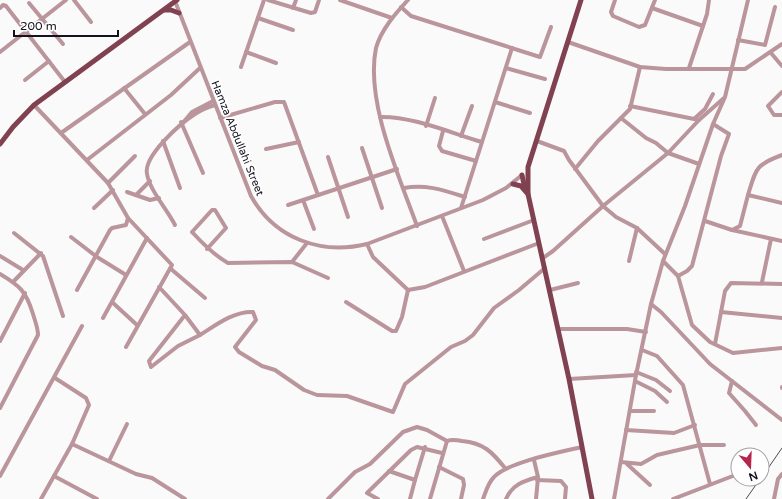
<svg xmlns="http://www.w3.org/2000/svg" width="782" height="499" font-family="'Varela Round',sans-serif">
<rect width="100%" height="100%" fill="#fafafa"/>
<g fill="none" stroke-linecap="round" stroke-linejoin="round">
<g stroke="#bb959c" stroke-width="4">
<path d="M74,0l17,22"/>
<path d="M268,0l43,13 4,-1 4,-12"/>
<path d="M340,0l52,18"/>
<path d="M408,0c-13,14 -27,30 -32,48 -11,53 23,128 41,178"/>
<path d="M615,0l-4,12 2,4 26,11 6,-2 10,-25"/>
<path d="M175,1l76,195c24,43 70,59 116,48l116,-44 23,-12 16,-13"/>
<path d="M29,3l34,41"/>
<path d="M401,7l10,9 129,41 11,-30"/>
<path d="M0,8l3,-3 3,1 59,76"/>
<path d="M293,8l3,-8"/>
<path d="M652,8l51,18"/>
<path d="M258,18l35,12"/>
<path d="M738,40l27,5 10,-38"/>
<path d="M568,42l72,25 26,2h79l37,-25"/>
<path d="M0,52l66,-52"/>
<path d="M246,52l30,11"/>
<path d="M771,53l11,13"/>
<path d="M241,67l23,-67"/>
<path d="M506,68l39,11"/>
<path d="M689,68l18,-54 2,-14"/>
<path d="M25,80l24,-19"/>
<path d="M124,88l21,26"/>
<path d="M782,92l-14,14 6,9h8"/>
<path d="M495,102l35,11"/>
<path d="M34,105l74,78 20,35 44,47 -46,82"/>
<path d="M630,106l69,14"/>
<path d="M380,117c32,-1 71,16 102,25"/>
<path d="M220,118l55,-16h9l34,93"/>
<path d="M621,118l25,20 10,5 12,10 31,11"/>
<path d="M694,119l11,-10 8,-15"/>
<path d="M181,122l22,51"/>
<path d="M181,125l11,-13 21,-11"/>
<path d="M426,126l9,-28"/>
<path d="M443,131l-4,15 3,5 34,10"/>
<path d="M61,133l129,-91"/>
<path d="M461,136l11,-30"/>
<path d="M163,141l17,47"/>
<path d="M537,141l27,10 5,9 34,46 13,11 21,11 28,26"/>
<path d="M362,148l20,60"/>
<path d="M266,149l33,-7"/>
<path d="M328,157l20,60"/>
<path d="M87,160l84,-65 29,-27"/>
<path d="M575,169l23,-28 32,-32 10,-42"/>
<path d="M108,183l27,-27"/>
<path d="M404,188c22,-4 39,2 61,9"/>
<path d="M127,192l23,8 9,-2"/>
<path d="M136,195l14,-14"/>
<path d="M748,195c8,-26 7,-30 34,-40"/>
<path d="M303,200l11,29"/>
<path d="M288,205l109,-36"/>
<path d="M94,208l19,-18"/>
<path d="M461,208l51,-160"/>
<path d="M442,216l22,55"/>
<path d="M705,221l27,9 50,11"/>
<path d="M175,225c-8,-16 -25,-34 -28,-51 -4,-18 34,-51 48,-60 6,-4 13,-7 20,-9"/>
<path d="M732,230l8,-4 8,-31 34,8"/>
<path d="M14,233l29,23 20,60"/>
<path d="M71,237l26,20 29,18"/>
<path d="M484,239l50,-19"/>
<path d="M367,244l6,13 35,33"/>
<path d="M207,249l19,-21 -11,-18h-3l-20,22 1,1c11,12 21,22 35,30l64,-1 36,16"/>
<path d="M0,256l23,14"/>
<path d="M543,258l10,-7 50,-45 65,-53 31,-33 25,-22"/>
<path d="M629,261l8,-33"/>
<path d="M663,261l15,15 14,49 18,17 23,11 49,-5"/>
<path d="M292,262l15,-19"/>
<path d="M171,269l34,29"/>
<path d="M0,274c20,12 26,17 33,40 2,7 5,14 5,21l-38,73"/>
<path d="M678,276l9,-5 5,-5 29,-110 8,-22 -16,-10"/>
<path d="M13,282l28,-29"/>
<path d="M762,282l9,-43"/>
<path d="M159,287l26,28 15,20 -22,11 -27,21 -2,-6 36,-46"/>
<path d="M77,290l33,-60 2,-2 14,-3 2,-7"/>
<path d="M408,290l17,-3 114,-44"/>
<path d="M550,290l28,-7"/>
<path d="M112,302l25,23"/>
<path d="M346,302l46,29h4l6,-14 6,-27"/>
<path d="M651,304l10,8 49,52 72,56"/>
<path d="M721,312l61,6"/>
<path d="M103,318l44,-80"/>
<path d="M558,329h69l19,3"/>
<path d="M200,335c16,-10 34,-24 53,-23l3,8 -21,27 4,5 23,14 13,4 29,20 13,5 30,1 46,16 12,-28 46,-37 14,-6 8,-6 21,-27 25,-18 26,-22"/>
<path d="M0,341l25,-48"/>
<path d="M715,344l10,-53 6,-8 51,1"/>
<path d="M642,350l15,6 26,29 27,99"/>
<path d="M636,372l20,8 14,11"/>
<path d="M55,378l31,20 3,7 -17,39"/>
<path d="M569,379l67,-4"/>
<path d="M635,381l20,10 12,11"/>
<path d="M732,381l-3,12 16,18 11,14"/>
<path d="M782,387v1"/>
<path d="M630,411h24"/>
<path d="M626,430l48,3 21,-8"/>
<path d="M109,461l18,-37"/>
<path d="M621,462l20,2 16,-9 43,-10h24"/>
<path d="M627,464l23,21"/>
<path d="M439,467l24,12 1,6 -3,14"/>
<path d="M389,471l26,9 10,-33"/>
<path d="M0,476l82,-150"/>
<path d="M54,476l18,-32 64,30 16,4 33,21"/>
<path d="M537,480l24,1 5,6 -1,12"/>
<path d="M41,499l13,-23 43,23"/>
<path d="M328,499l27,-27 15,-8 33,-32 14,-5 10,3 20,11"/>
<path d="M378,499l-11,-6 44,-43 6,-3 25,6"/>
<path d="M410,499l5,-19"/>
<path d="M430,499l17,-58c5,-2 10,-1 15,0 22,2 30,11 43,27"/>
<path d="M483,499c3,-8 5,-16 11,-22 14,-15 67,-25 88,-30"/>
<path d="M506,499c6,-14 17,-18 32,-22l-4,-17"/>
<path d="M536,499l2,-21"/>
<path d="M614,499l22,-124 15,-71 12,-43 22,-55 28,-82 12,-27 23,-97"/>
<path d="M673,499l65,-25"/>
<path d="M774,499l4,-20 4,-5"/>
</g>
<g stroke="#804250" stroke-width="5">
<path d="M581,0l-53,167v27l41,185 23,120"/>
<path d="M164,10h7l8,3"/>
<path d="M0,144l13,-17 21,-22 143,-105"/>
<path d="M522,175l3,14"/>
<path d="M513,184l8,2 7,8"/>
</g>
<g stroke="#4c4a53" stroke-width="1">
<path d="M762,477l20,-29"/>
<path d="M746,499l14,-20"/>
</g>
</g>
<g text-anchor="middle" stroke-width="3.5" stroke-linejoin="round" paint-order="stroke">
<g font-size="11" fill="#15121f" stroke="#fff">
<text transform="translate(238 138) rotate(68)" y="4">Hamza Abdullahi Street</text>
</g>
</g>
<g transform="translate(750 467) rotate(161)"><circle r="19" fill="#ffffff" stroke="#a1a0a5"/>
<path d="M0-3L7 15L0 10L-7 15Z" fill="#b6254b"/>
<text y="-6" font-size="11" font-weight="bold" text-anchor="middle" fill="#15121f">N</text>
</g>
<path d="M14 30v6h104v-6" fill="none" stroke="#15121f" stroke-width="2"/>
<text x="20" y="30" font-size="12" fill="#15121f" stroke="#ffffff" stroke-width="3" paint-order="stroke">200 m</text>
</svg>
